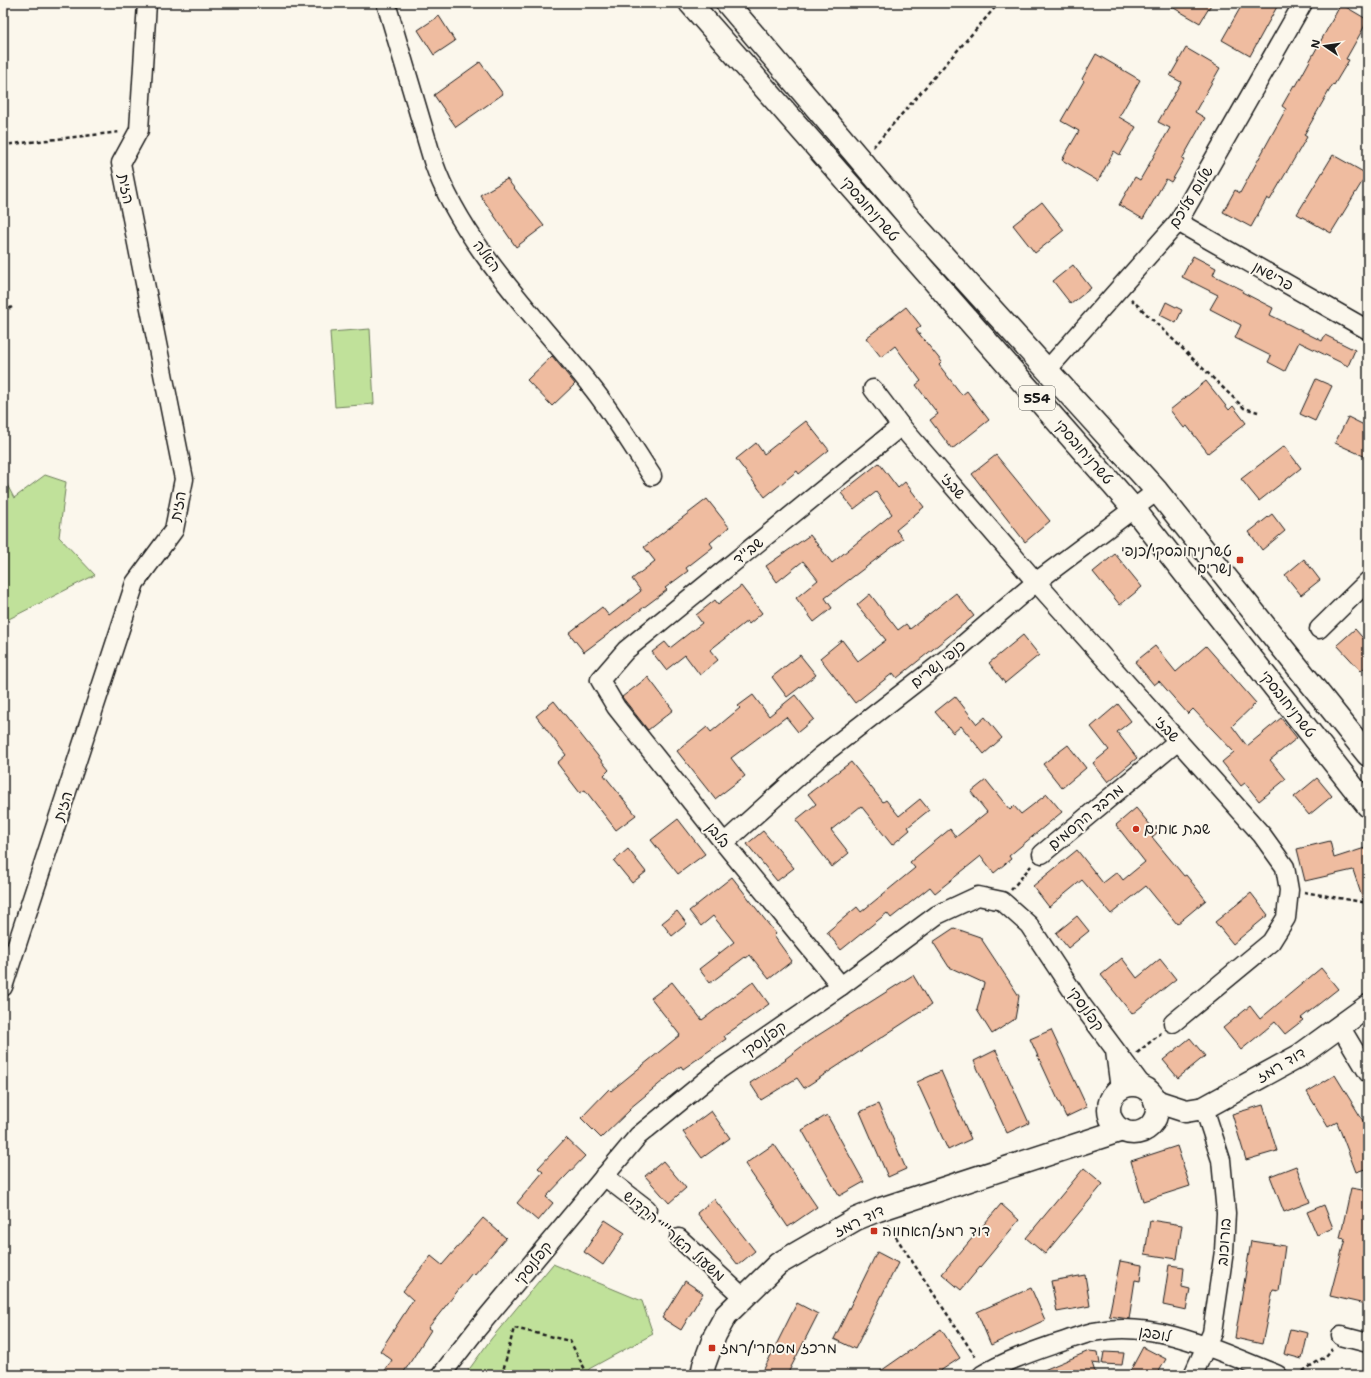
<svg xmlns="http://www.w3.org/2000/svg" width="1371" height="1378" font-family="'Shantell Sans','Playpen Sans Hebrew',sans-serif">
<rect width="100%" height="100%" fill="#fbf7ec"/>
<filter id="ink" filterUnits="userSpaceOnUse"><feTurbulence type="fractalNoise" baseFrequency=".025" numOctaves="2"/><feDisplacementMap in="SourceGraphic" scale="8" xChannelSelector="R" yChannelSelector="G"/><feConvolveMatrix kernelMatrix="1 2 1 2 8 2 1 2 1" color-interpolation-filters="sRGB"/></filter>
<g filter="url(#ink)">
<g fill="#c0e19a" stroke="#6e7e5b">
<path d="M370,329l4,75 -39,3 -5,-75z"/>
<path d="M45,475l21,7 -7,55 36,38 -92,47v-145l11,21z"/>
<path d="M553,1264l89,37 11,33 -64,35 -3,6h-121l26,-36z"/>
</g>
<g fill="#efbca0" stroke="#1c1c1c">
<path d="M1165,3h47l-12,20z"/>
<path d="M1243,3h36l-29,53 -28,-16z"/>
<path d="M1341,4l27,16 -22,39 3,1 -15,25 -1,-1 -29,51 3,2 -37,63 -3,-2 -16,29 -28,-15 12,-22 5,3 46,-84 -4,-3 12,-21 2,1z"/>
<path d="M439,16l16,25 -21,14 -16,-25z"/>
<path d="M1186,48l34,20 -25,44 10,6 -23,41 2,1 -13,22 -5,-3 -23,40 -24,-14 16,-28 5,3 30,-52 -12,-6 23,-40 -11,-6z"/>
<path d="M1096,54l44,26 -21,37 17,10 -16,28 -6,-4 -16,30 -36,-21 17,-29 -18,-10 23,-40 -2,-2z"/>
<path d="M480,62l23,32 -47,33 -22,-32z"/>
<path d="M1333,155l34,19 -36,59 -34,-19z"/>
<path d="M507,179l37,47 -28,21 -36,-52z"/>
<path d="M1042,202l22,28 -29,23 -22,-28z"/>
<path d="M1193,256l23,12 -3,7 30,15 -1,2 31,16 -3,7 52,26 3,-6 30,15 -7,16 -49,-24 -14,29 -17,-9 3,-6 -36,-18 6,-13 -31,-16 8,-14 -36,-18z"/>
<path d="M1073,265l18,23 -20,16 -18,-23z"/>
<path d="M1166,302l16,8 -6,13 -16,-8z"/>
<path d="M906,307l15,19 -5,4 26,32 -3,3 23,30 5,-4 22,29 -37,29 -22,-29 8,-6 -22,-29 5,-4 -26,-35 -14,11 -15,-19z"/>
<path d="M552,356l23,28 -23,22 -25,-26z"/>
<path d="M1316,379l16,7 -17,35 -15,-7z"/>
<path d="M1206,381l23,29 4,-4 13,17 -38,30 -21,-27 -3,2 -14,-18z"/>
<path d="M1348,417l20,10v31l-33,-15z"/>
<path d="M806,421l23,29 -30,24 -2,-3 -32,26 -29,-38 20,-16 8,11z"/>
<path d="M1284,446l17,22 -42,33 -18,-22z"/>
<path d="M996,455l54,66 -25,21 -53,-68z"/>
<path d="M879,463l19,25 7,-6 19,25 -28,23 7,9 -78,59 7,10 -18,14 -18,-24 22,-18 -15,-19 -26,21 -11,-16 44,-31 22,28 60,-49 -16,-22 -22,17 -13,-16z"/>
<path d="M707,499l22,28 -19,16 3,4 -27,21 2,3 -23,17 2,2 -83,62 -15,-19 33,-26 7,9 32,-25 -9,-12 23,-18 -11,-14z"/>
<path d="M1272,514l13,17 -23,19 -13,-18z"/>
<path d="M1115,554l27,33 -22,18 -27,-33z"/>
<path d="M1304,559l16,21 -19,15 -16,-20z"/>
<path d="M741,586l21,27 -13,11 -2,-3 -37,29 8,10 -18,15 -15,-20 -19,15 -14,-18 13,-10 5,6 32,-25 -6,-8 19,-15 3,4z"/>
<path d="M956,593l18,23 -77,62 -4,-5 -38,30 -35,-45 22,-18 16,21 28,-21 -29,-35 13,-11 28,36 8,-6 4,5z"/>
<path d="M1355,629l13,15v20l-7,7 -24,-26z"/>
<path d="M1023,635l16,20 -34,28 -16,-20z"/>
<path d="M1155,646l21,26 30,-26 50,57 -24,23 15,20 34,-28 16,20 -27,22 16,19 -27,22 -14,-18 -4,3 -19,-24 12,-10 -41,-43 -5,5 -29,-33 -5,4 -19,-23z"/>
<path d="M800,655l16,20 -29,22 -15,-20z"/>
<path d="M648,677l25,33 -25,20 -26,-33z"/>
<path d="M753,695l16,21 26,-21 19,24 -16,13 -12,-15 -55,41 14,18 -30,23 -38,-48 30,-24 4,5 29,-24 -2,-2z"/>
<path d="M955,696l22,28 8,-7 17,21 -18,16 -23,-28 -8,7 -18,-21z"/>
<path d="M554,701l55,69 -5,5 32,40 -20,15 -31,-40 -5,3 -23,-30 9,-8 -30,-39z"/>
<path d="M1118,704l13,17 -14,11 20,26 -29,24 -15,-19 16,-13 -18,-23z"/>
<path d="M1068,745l18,23 -24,20 -19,-24z"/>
<path d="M851,762l32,40 3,-2 13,16 21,-17 9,11 -21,17 2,3 -18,15 -31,-39 -30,24 18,23 -17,14 -36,-47 20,-16 -8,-10z"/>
<path d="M1317,778l15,18 -23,19 -15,-18z"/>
<path d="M986,780l24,30 4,-4 7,8 26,-20 15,18 -53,44 2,3 -17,14 -13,-17 -46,37 -5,-6 -39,31 -4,-5 -46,37 -14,-18 30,-25 4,5 54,-44 -5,-6 40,-33 6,8 31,-25 -16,-20z"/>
<path d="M1136,808l21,25 -5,4 32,39 2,-1 20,25 -29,24 -31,-38 -35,28 -29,-34 -33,27 -16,-21 44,-36 26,33 14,-11 6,8 22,-18 -29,-37z"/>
<path d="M678,819l27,35 -27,20 -27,-34z"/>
<path d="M763,831l31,37 -17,13 -30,-37z"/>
<path d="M1330,841l4,17 34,-11v61l-2,1 -13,-39 -48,11 -8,-32z"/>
<path d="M628,849l18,23 -14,11 -18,-22z"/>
<path d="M732,877l44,57 -2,2 18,25 -23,18 -19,-24 -4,3 -1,-1 -35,26 -11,-14 35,-27 -21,-26 -12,10 -12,-15z"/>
<path d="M1251,893l17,22 -35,29 -18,-22z"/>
<path d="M677,911l10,13 -15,12 -10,-13z"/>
<path d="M1077,916l12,15 -21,17 -12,-15z"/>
<path d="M954,928l26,9 39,59 -4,23 -23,15 -15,-24 7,-27 -35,-16 -16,-25z"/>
<path d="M1122,958l15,20 23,-19 16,20 -44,35 -31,-39z"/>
<path d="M1321,968l17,21 -37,29 2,2 -18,14 -10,-12 -34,28 -18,-22 27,-22 10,13z"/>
<path d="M913,975l18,30 -127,83 -7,-10 -36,22 -11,-17 36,-23 -1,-1 24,-18z"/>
<path d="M672,982l30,38 51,-38 16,22 -45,32 2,3 -43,30 -2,-3 -52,43 1,1 -29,28 -20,-20 28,-29 2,2 69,-56 -29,-37z"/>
<path d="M1051,1030l36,77 -21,10 -36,-78z"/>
<path d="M1190,1038l15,18 -27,22 -15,-18z"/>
<path d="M996,1050l33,73 -22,10 -33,-72z"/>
<path d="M941,1071l30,68 -23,11 -31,-68z"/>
<path d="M1335,1075l30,49 3,8v36l-12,4 -19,-50 -9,5 -21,-35z"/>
<path d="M878,1104l28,65 -18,8 -28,-65z"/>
<path d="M1263,1105l14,46 -31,9 -14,-46z"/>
<path d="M711,1111l19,27 -28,20 -19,-26z"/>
<path d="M827,1115l37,67 -25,14 -37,-66z"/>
<path d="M566,1138l19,18 -39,41 7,6 -15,18 -21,-18 26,-31 -5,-4z"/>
<path d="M774,1144l43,63 -29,20 -43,-63z"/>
<path d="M1177,1146l13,40 -47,15 -12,-40z"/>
<path d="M663,1161l23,27 -17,15 -24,-27z"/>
<path d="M1296,1166l14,36 -26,10 -14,-36z"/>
<path d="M1084,1168l19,16 -58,70 -19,-16z"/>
<path d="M1351,1188l17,3v101l-3,12 -35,-8 15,-57 -5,-1z"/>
<path d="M714,1199l41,52 -17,14 -41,-52z"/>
<path d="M1001,1204l18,16 -58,70 -19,-16z"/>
<path d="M1324,1205l9,23 -16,7 -10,-23z"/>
<path d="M483,1218l23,20 -32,37 -2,-2 -44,55 3,2 -29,45h-20l10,-15 -12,-9 33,-51 -10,-9 28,-35 11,9z"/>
<path d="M605,1220l20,13 -22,32 -19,-13z"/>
<path d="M1150,1220l32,5 -5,34 -32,-5z"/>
<path d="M1251,1241l34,5 -6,45 -6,-1 -11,54 -27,-6z"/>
<path d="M877,1252l21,11 -43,86 -21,-10z"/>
<path d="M1120,1261l22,4 -2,16 -5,-1 -6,39 -20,-3z"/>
<path d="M1169,1265l15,2 -2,20 8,2 -4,21 -23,-5z"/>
<path d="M1085,1275l5,31 -33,6 -6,-31z"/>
<path d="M685,1281l18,12 -22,37 -19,-12z"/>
<path d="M1031,1288l14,32 -54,25 -14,-33z"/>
<path d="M797,1303l21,11 -31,61h-26z"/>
<path d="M941,1329l19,29 -26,17h-59z"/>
<path d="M1290,1329l18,4 -6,26 -18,-5z"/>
<path d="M1143,1347l23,12 -9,16h-29z"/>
<path d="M1089,1351l9,1 2,12 -8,-1 4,12h-64z"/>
<path d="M1104,1352l20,1 -2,12 -20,-1z"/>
</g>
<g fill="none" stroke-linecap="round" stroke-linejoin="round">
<defs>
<g id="minor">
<path d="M386,3l47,158c29,84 106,159 161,229 21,27 39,57 58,86"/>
<path d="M1178,222l190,108"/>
<path d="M1048,369l130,-147 125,-219"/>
<path d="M873,389l28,37 135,156 226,253 23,32 4,23 -3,28 -15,24 -98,81"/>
<path d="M1319,629l49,-48"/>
<path d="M724,843l97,-87 129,-100 86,-74 121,-91"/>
<path d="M1042,854l136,-113"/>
<path d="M841,986l-117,-143 -108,-136 -16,-27 26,-30 275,-224"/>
<path d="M3,987l132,-404 39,-53 10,-51 -63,-316 18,-33 8,-127"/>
<path d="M1340,1026l28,47"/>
<path d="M1115,1051l5,38"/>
<path d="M604,1176l43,33"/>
<path d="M679,1238l65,60"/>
<path d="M1341,1336l27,7"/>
<path d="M441,1375l36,-46 161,-193 82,-67 121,-83 96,-71 41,-19 24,5 27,24 52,79 62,83"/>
<path d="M982,1375c21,-13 47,-22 70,-30 14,-4 28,-10 41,-13 64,-13 127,20 185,43"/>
<path d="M1193,1375l19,-42 12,-82 2,-38 -5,-53 -17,-52"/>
</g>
<g id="tertiary">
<circle cx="1133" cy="1109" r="24"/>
<path d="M1155,1101l31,10 18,-3 95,-52 69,-50"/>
<path d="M702,1375l2,-10 11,-30 11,-20 52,-51 78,-45 22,-9 244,-80"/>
</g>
<g id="primary">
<path d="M690,3l444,506 234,297"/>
<path d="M727,3l192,226 238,262 211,264"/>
</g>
</defs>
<use href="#minor" stroke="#1c1c1c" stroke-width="21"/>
<use href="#tertiary" stroke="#1c1c1c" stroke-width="25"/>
<use href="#primary" stroke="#1c1c1c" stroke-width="25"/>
<g stroke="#1c1c1c" stroke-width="2.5" stroke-dasharray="4 3" stroke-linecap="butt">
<path d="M3,145l117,-13"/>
<path d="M873,147l126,-144"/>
<path d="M1131,299l113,109 14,4"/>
<path d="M3,312l9,-5"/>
<path d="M1011,890l20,-24"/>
<path d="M1304,892l64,11"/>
<path d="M1137,1053l24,-20"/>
<path d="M659,1220l9,8"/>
<path d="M888,1225l89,134"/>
<path d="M502,1375l12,-47 56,13 18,34"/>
<path d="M1297,1375l29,-19 6,-7"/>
</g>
<use href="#minor" stroke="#fbf7ec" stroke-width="18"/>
<use href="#tertiary" stroke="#fbf7ec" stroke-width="22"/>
<use href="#primary" stroke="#fbf7ec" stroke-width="22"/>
</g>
</g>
<g fill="#c8321e" stroke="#fbf7ec" stroke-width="1.5">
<rect x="1236" y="556" width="8" height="8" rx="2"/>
<circle cx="1136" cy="829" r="4"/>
<rect x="870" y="1227" width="8" height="8" rx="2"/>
<rect x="708" y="1344" width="8" height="8" rx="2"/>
</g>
<g text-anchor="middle" stroke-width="4" stroke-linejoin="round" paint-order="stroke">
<rect fill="#fbf7ec" stroke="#5f5e5a" stroke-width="1" x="1019" y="386" width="36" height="24" rx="3"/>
<g font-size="14" font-weight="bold" fill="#1c1c1c">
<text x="1037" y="403">554</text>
</g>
<g font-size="15" fill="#1c1c1c" stroke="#fbf7ec">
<text transform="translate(126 189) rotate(79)" y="5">הזית</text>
<text transform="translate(1191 197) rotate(-58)" y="5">שלום עליכם</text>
<text transform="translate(870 209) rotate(49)" y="5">טשרניחובסקי</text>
<text transform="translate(487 256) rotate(53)" y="5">האלה</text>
<text transform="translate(1273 276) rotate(29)" y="5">פרישמן</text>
<text transform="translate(1084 452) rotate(49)" y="5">טשרניחובסקי</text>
<text transform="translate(953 486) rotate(49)" y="5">שבזי</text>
<text transform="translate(178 506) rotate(-79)" y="5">הזית</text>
<text transform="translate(748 551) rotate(-39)" y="5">שב''ד</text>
<text transform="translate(938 664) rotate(-39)" y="5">כנפי נשרים</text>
<text transform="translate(1288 704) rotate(52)" y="5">טשרניחובסקי</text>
<text transform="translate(1167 729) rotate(48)" y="5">שבזי</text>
<text transform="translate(63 806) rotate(-72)" y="5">הזית</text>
<text transform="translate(1086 817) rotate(-40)" y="5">מרבד הקסמים</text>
<text transform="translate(718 835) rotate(51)" y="5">בלבן</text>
<text transform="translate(1086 1009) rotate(54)" y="5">קפלנסקי</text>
<text transform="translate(764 1039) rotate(-35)" y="5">קפלנסקי</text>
<text transform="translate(1281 1065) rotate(-31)" y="5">דוד רמז</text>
<text transform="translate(859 1221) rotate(-26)" y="5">דוד רמז</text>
<text transform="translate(674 1236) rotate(41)" y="5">משעול האר''י הקדוש</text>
<text transform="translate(1224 1242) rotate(-86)" y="5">בורוכוב</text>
<text transform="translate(533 1263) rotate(-51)" y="5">קפלנסקי</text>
<text transform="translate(1155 1334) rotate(10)" y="5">לופבן</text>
</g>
<g font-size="15" fill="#1c1c1c" stroke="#fbf7ec" text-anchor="start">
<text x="1232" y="556" text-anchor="end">טשרניחובסקי/כנפי<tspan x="1232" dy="17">נשרים</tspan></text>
<text x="1144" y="834">שבת אחים</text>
<text x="882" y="1236">דוד רמז/האחווה</text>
<text x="720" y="1353">מרכז מסחרי/רמז</text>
</g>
</g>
<rect width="1371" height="1378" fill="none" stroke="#fbf7ec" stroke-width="16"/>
<rect x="8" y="8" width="1355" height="1362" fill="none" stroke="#1c1c1c" stroke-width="1.5" filter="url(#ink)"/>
<g transform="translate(1325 46) rotate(283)" stroke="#fbf7ec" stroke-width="3" paint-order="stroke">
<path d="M0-3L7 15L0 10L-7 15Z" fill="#1c1c1c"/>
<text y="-6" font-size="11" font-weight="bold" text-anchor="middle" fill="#1c1c1c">N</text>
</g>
</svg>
